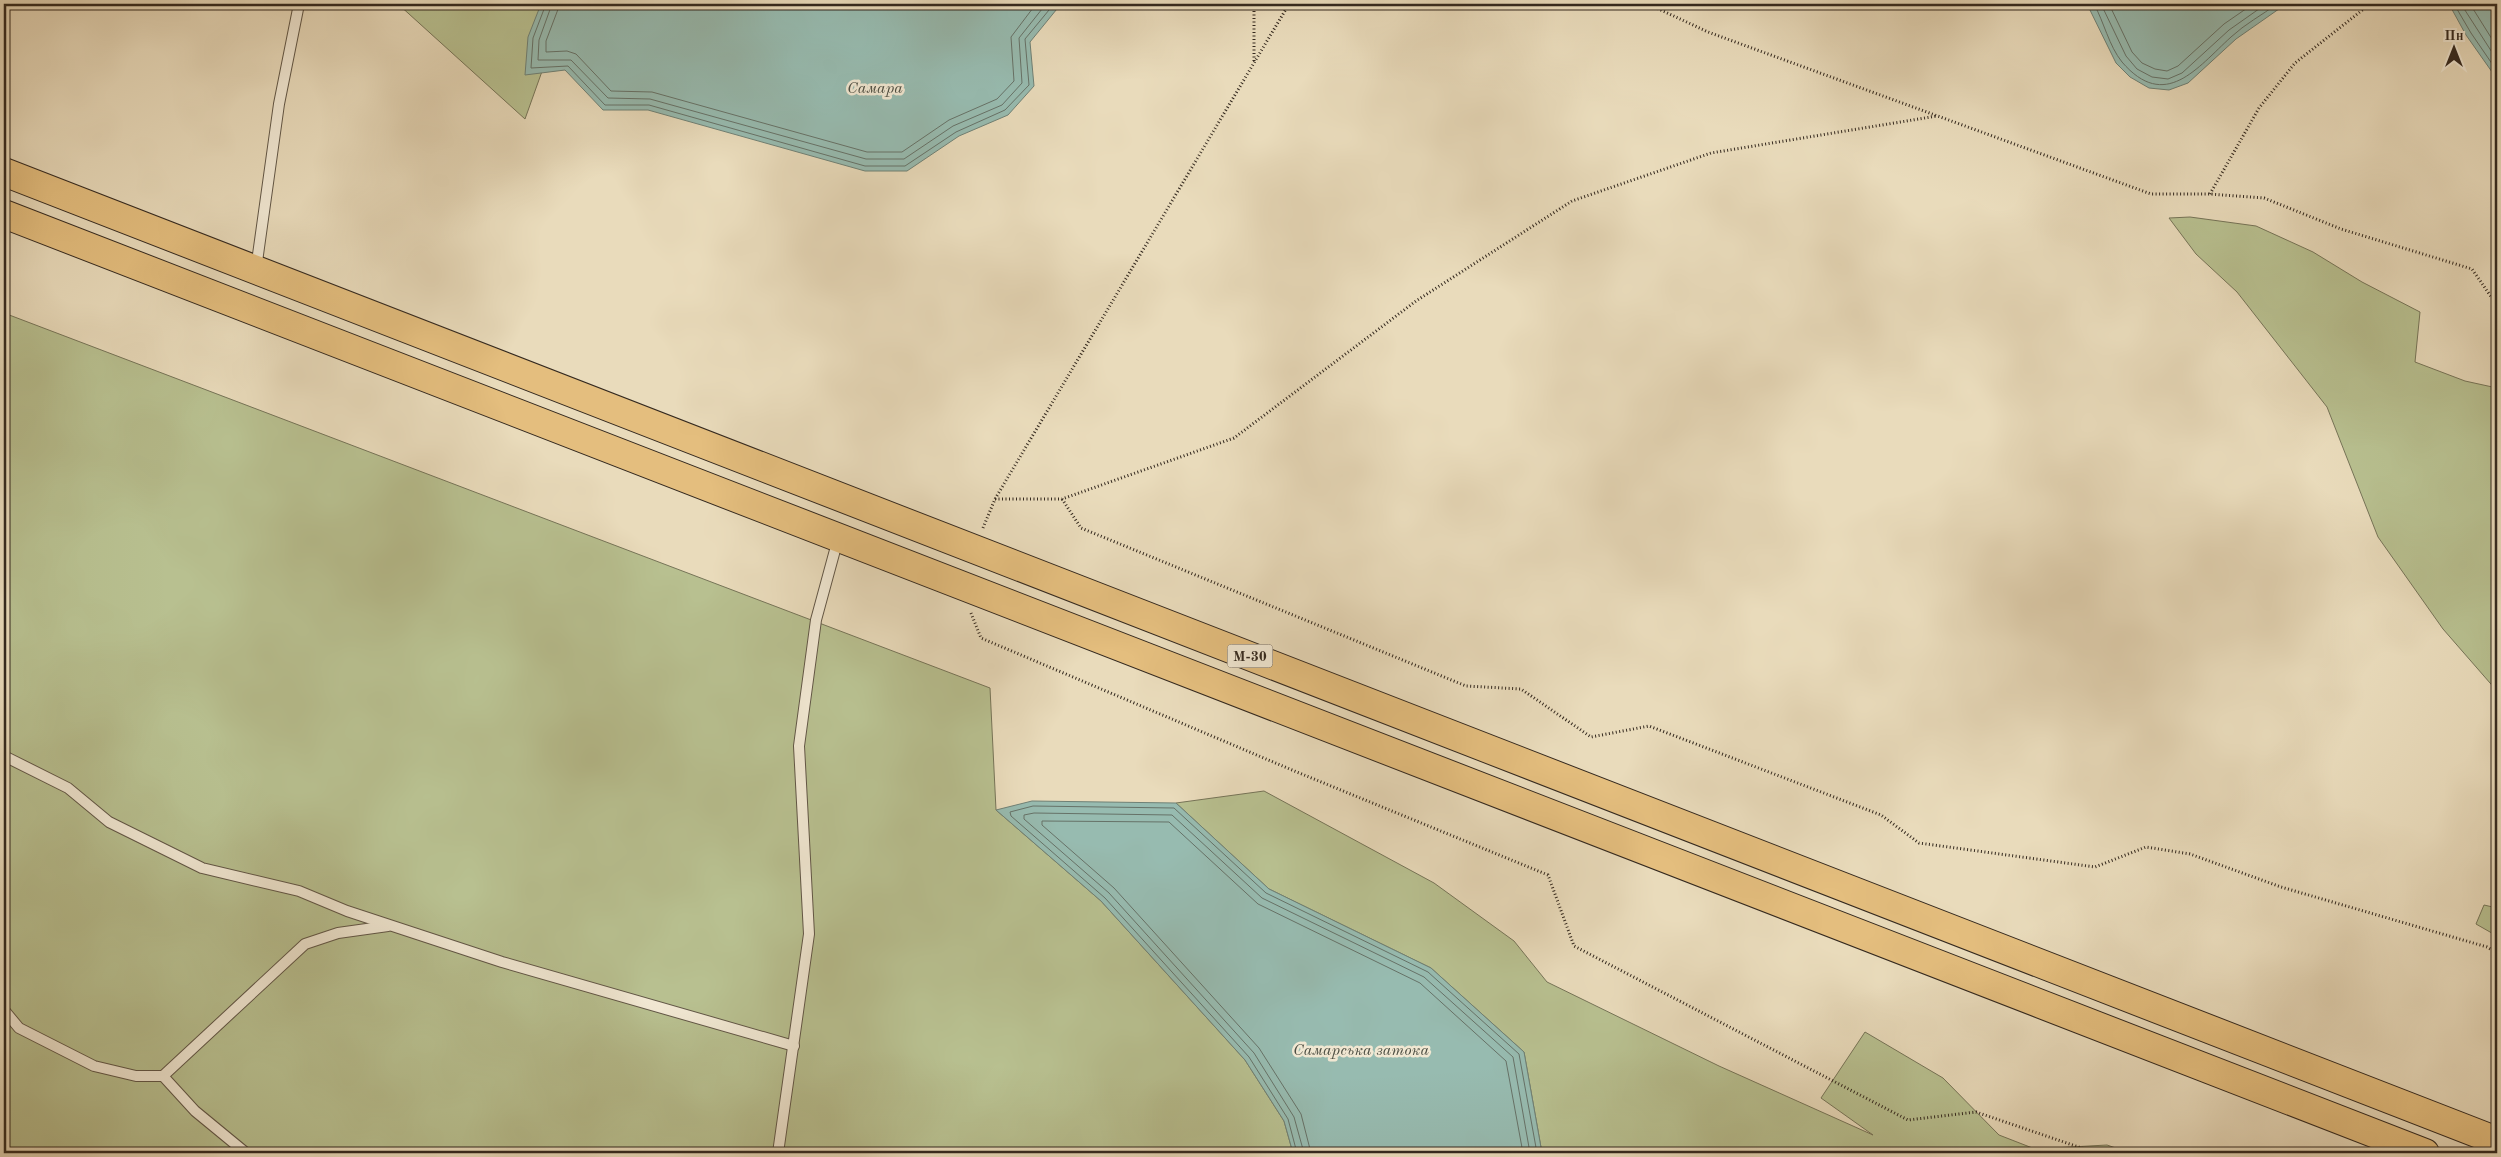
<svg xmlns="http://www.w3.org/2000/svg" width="2501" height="1157" font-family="'Old Standard TT',serif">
<rect width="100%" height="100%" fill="#e9dbbb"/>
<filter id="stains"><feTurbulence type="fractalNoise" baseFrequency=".004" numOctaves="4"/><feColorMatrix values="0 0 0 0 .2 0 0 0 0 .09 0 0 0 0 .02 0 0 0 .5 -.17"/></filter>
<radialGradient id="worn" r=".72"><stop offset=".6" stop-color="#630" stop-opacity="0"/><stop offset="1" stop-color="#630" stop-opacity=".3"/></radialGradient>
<g fill="#b8c090" stroke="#767458">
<path d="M398,4h168l-41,115z"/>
<path d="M2190,217l66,9 57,26 49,30 58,30 -5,50 50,19 32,7v303l-54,-62 -65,-92 -51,-130 -90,-115 -41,-38 -27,-36z"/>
<path d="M4,313l986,375 6,122 105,91 144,159 39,61 9,32h-1289z"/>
<path d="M1264,791l170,92 80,58 33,41 172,84 154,69 -52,-37 44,-66 78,46 56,57 36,14 72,-4 23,8h-588l-18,-101 -93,-84 -162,-79 -93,-86z"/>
<path d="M2484,905l13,3v28l-21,-12z"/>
</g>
<g fill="#97bbb0" stroke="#6f8176">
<path d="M541,4h520l-31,38 4,44 -26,29 -49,21 -52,35h-42l-217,-61h-45l-38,-40 -40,5 3,-38z"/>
<path d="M2087,4h199l-50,35 -48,44 -19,7 -20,-2 -19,-11 -14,-14z"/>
<path d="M2449,4h48v75l-31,-44z"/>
<path d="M1032,801l144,2 93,86 162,79 93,84 18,101h-249l-9,-32 -39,-61 -144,-159 -105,-91z"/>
</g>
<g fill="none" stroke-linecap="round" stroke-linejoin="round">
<g stroke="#667268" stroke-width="1">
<path d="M546,4l-13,34 -2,30 37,-2 37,39h44l216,61h40l51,-34 49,-22 24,-25 -4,-46 29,-35"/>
<path d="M552,4l-13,36 -1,20h33l37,38 42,1 216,60h38l49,-33 49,-21 20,-22 -3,-45 27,-34"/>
<path d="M560,4l-14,37v11l21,-1 9,3 35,37 41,1 215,60h35l47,-32 48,-21 17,-18 -3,-44 25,-33"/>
<path d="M2094,4c10,18 15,42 28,58 43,50 75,6 109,-25 14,-13 31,-22 46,-33"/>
<path d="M2101,4l25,52 11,13 15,8 16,2 14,-6 47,-43 37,-26"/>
<path d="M2109,4l23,48 10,11 13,6 12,2 11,-5 46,-42 29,-20"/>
<path d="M2454,4l17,29 26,38"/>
<path d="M2461,4l36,56"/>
<path d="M2470,4l27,43"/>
<path d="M1297,1153l-9,-34 -39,-62 -144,-159 -94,-82 -1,-4 23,-6 141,2 92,85 162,79 91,82 18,99"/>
<path d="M1304,1153l-10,-36 -40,-64 -145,-160 -85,-74v-4l10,-2 138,2 90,83 162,79 89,80 17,96"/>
<path d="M1311,1153l-10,-39 -42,-66 -145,-160 -72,-63v-4l127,1 89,82 162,79 86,78 17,92"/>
</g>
<defs>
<g id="lane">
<path d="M256,269l23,-165 20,-100"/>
<path d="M4,756l64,32 41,34 93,46 97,23 48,20 155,51 292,84"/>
<path d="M4,1010l15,18 75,38 42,10h27l142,-132 33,-11 50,-7"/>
<path d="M163,1076l32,35 51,42"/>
<path d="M778,1153l31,-219 -10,-188 17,-126 22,-81"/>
</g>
<g id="highway">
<path d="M4,172l2493,969"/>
<path d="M4,214l2421,939"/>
</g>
</defs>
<use href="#lane" stroke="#615646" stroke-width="12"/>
<use href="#highway" stroke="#34291f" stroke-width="30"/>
<g stroke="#34291f" stroke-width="3" stroke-dasharray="1 2.5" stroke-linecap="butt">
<path d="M1254,4v59"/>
<path d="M1648,4l60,28 443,162h59l54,4 77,31 131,40 22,32 3,107"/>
<path d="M2210,194l49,-86 36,-45 75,-59"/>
<path d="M995,499h67l172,-61 182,-137 156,-100 139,-48 226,-37"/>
<path d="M1062,499l19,29 385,158 55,3 70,48 58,-11 232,89 38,28 176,24 51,-20 44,7 91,33 206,60 10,6"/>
<path d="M983,528l12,-29 294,-495"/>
<path d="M971,613l10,25 311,132 256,105 26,71 334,174 68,-8 120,41"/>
</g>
<use href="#lane" stroke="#f1e8d3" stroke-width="10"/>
<use href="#highway" stroke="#e4be7e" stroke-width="28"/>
</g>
<g text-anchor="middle" stroke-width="5" stroke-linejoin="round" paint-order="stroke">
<rect fill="#f1e8d3" stroke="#6d6255" stroke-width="1" x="1227.5" y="644.5" width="45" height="23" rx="4"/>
<g font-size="14" font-weight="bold" fill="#34291f">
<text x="1250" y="661">М-30</text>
</g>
<g font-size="16" font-style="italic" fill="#4d4e43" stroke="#f1e8d3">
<text x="875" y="93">Самара</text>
<text x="1361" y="1055">Самарська затока</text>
</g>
</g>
<rect width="2501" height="1157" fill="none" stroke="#e9dbbb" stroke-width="20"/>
<rect x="5" y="5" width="2491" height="1147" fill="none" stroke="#34291f" stroke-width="2.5"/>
<rect x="10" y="10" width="2481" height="1137" fill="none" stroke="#34291f"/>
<g transform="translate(2454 48)" stroke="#f1e8d3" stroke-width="4" paint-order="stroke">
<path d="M0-4L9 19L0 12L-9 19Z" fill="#34291f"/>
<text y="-8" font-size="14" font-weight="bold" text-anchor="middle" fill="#34291f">Пн</text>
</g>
<rect width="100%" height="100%" filter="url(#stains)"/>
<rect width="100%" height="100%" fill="url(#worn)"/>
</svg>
